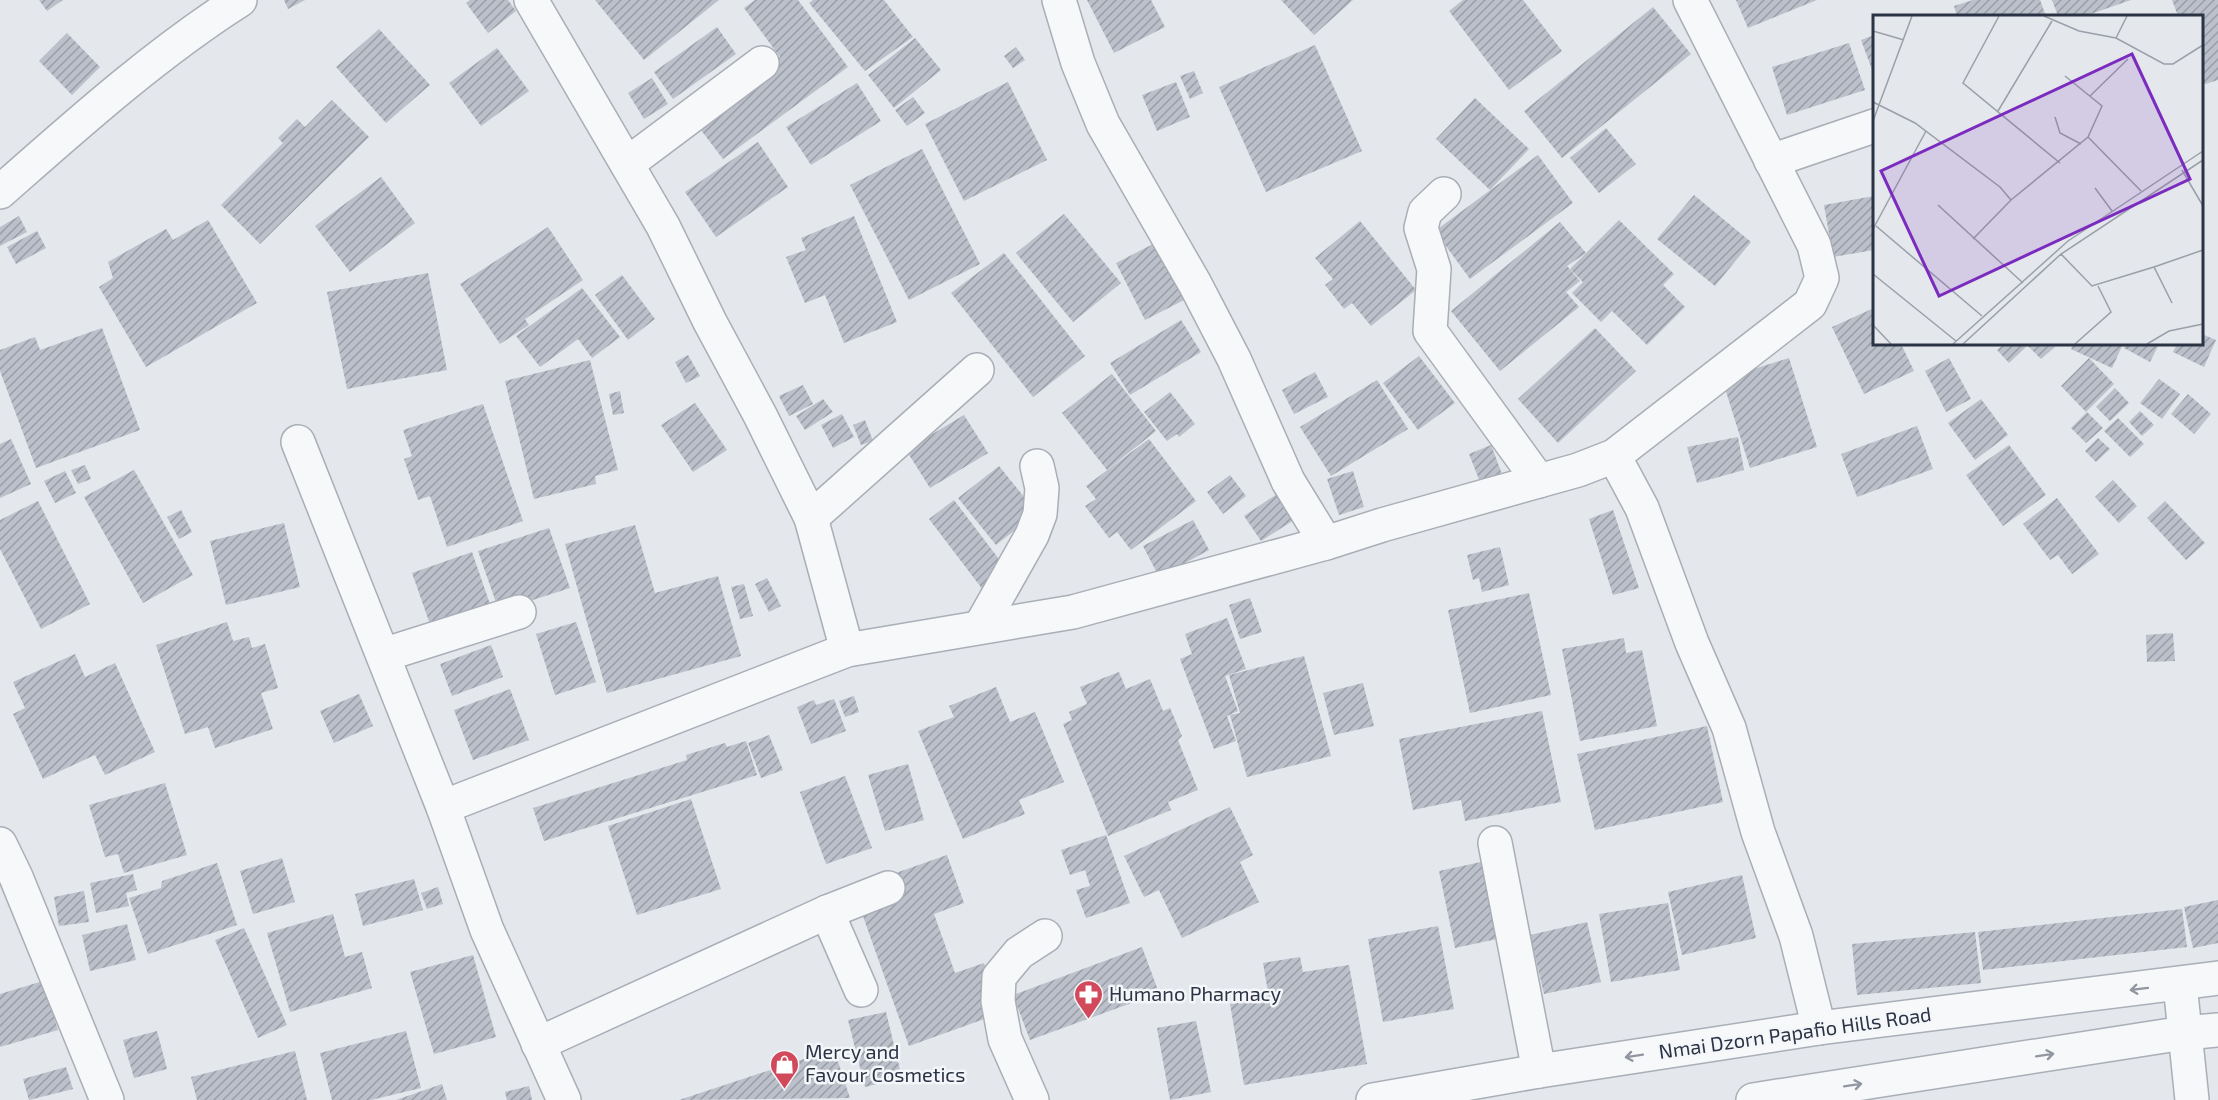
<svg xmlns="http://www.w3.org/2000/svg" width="2218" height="1100" font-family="'Exo 2',sans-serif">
<defs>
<pattern id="building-hatch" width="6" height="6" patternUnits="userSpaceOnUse" patternTransform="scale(1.5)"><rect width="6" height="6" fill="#bbc0ca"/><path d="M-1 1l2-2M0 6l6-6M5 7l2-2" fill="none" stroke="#989da6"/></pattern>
</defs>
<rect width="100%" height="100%" fill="#e4e7ec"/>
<g fill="url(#building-hatch)">
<path d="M39,0h24l-16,11z"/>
<path d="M284,0h21l-17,9z"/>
<path d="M470,0h38l8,11 -28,22 -22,-30z"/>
<path d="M595,0h124l-75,60z"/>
<path d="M755,0h43l50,67 -125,92 -29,-38 86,-64 -36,-49z"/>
<path d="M813,0h71l29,37 -48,34 -56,-68z"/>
<path d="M1087,0h64l14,27 -51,26z"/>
<path d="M1281,0h72l-39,35z"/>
<path d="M1463,0h60l39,51 -53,39 -60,-79z"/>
<path d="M1736,0h81l-69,28z"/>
<path d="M1973,0h67l6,16h-89l-3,-10z"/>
<path d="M2052,0h79l-46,16h-27z"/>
<path d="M2172,0h46v80l-16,5v-69h-24z"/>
<path d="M1653,7l38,47 -129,104 -38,-47z"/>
<path d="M717,27l19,27 -63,45 -19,-27z"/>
<path d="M379,29l51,56 -44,38 -50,-56z"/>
<path d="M67,33l33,34 -28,28 -33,-34z"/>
<path d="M1874,35v40l-13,-35z"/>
<path d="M915,38l26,32 -47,38 -26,-33z"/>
<path d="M1849,43l16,47 -78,25 -15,-48z"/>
<path d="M1315,45l47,106 -96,41 -47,-105z"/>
<path d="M1016,47l9,13 -12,8 -9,-12z"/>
<path d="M497,48l32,43 -48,35 -32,-43z"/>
<path d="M1194,71l9,22 -13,6 -10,-23z"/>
<path d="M652,78l16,26 -24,15 -16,-26z"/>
<path d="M1008,82l39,78 -83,41 -39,-77z"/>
<path d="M1176,82l14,35 -33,14 -15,-36z"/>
<path d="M857,83l24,38 -70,44 -25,-38z"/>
<path d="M913,97l12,16 -18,13 -12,-16z"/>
<path d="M1475,98l54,51 -39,41 -54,-51z"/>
<path d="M332,100l37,37 -109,107 -39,-39 62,-62 -5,-5 19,-19 8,8z"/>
<path d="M1606,128l30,36 -37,29 -29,-35z"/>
<path d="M758,142l30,45 -72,50 -31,-45z"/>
<path d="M922,149l58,115 -71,36 -59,-115z"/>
<path d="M1538,155l35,48 -103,76 -35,-48z"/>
<path d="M381,177l34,46 -65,49 -35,-46z"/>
<path d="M1694,195l57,47 -36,44 -58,-47z"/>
<path d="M1874,196v54l-41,7 -9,-52z"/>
<path d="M1064,214l57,69 -48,39 -57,-69z"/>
<path d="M19,216l8,16 -27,14v-19z"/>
<path d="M854,216l43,106 -53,21 -19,-48 -20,8 -19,-46 20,-7 -5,-12z"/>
<path d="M208,220l49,83 -111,64 -47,-80 14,-9 -5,-16 58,-33 7,11z"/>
<path d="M1619,220l55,54 -11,11 22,22 -38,38 -35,-34 -11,11 -29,-29 11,-11 -13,-13z"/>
<path d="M1360,221l56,69 -45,36 -19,-23 -8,6 -19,-24 8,-6 -18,-21z"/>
<path d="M1560,222l26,31 -19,13 13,15 -14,11 13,15 -79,64 -49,-60z"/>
<path d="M548,227l35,53 -58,39 4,6 -29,19 -40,-60z"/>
<path d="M37,231l9,17 -30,16 -9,-17z"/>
<path d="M1159,241l29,57 -43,22 -29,-57z"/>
<path d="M1004,253l81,103 -52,41 -82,-104z"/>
<path d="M428,273l19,97 -100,19 -20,-97z"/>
<path d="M622,275l33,44 -27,21 -33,-45z"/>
<path d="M582,288l38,49 -28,21 -14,-19 -38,28 -24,-31z"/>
<path d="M1874,308v36h27l13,27 -50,23 -32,-67z"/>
<path d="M1181,320l20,32 -71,43 -20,-32z"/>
<path d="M102,328l38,102 -104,38 -36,-97v-21l35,-13 5,13z"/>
<path d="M1595,328l41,43 -78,72 -40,-44z"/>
<path d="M2202,334l14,6 -12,27 -31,-15 4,-8h25z"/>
<path d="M2004,344h19l3,3 -17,16 -12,-13z"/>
<path d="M2026,344h25l4,3 -14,12z"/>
<path d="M2073,344h50l-11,24 -41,-19z"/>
<path d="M2126,344h33l-9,18 -26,-14z"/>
<path d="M688,355l12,21 -14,7 -11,-21z"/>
<path d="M1419,356l36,47 -37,27 -35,-47z"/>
<path d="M1789,358l28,89 -67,21 -28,-89z"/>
<path d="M1949,358l22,41 -25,13 -21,-41z"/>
<path d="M2089,358l25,26 -28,28 -25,-26z"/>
<path d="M590,360l28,110 -23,6 1,8 -62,15 -29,-118z"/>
<path d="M1315,372l13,25 -34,17 -12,-24z"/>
<path d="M1112,374l44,57 -49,39 -45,-57z"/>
<path d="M2159,379l21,15 -18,25 -22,-16z"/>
<path d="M1377,380l31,49 -77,47 -31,-49z"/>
<path d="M803,385l10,19 -24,12 -10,-20z"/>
<path d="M2115,388l14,15 -19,18 -14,-14z"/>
<path d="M620,391l4,22 -11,2 -4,-21z"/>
<path d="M1170,392l25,32 -16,13 -2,-3 -10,7 -23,-29z"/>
<path d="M2188,394l23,20 -17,20 -23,-20z"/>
<path d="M823,399l10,13 -28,18 -9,-14z"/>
<path d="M1981,399l27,36 -33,25 -27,-37z"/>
<path d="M695,403l32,47 -34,22 -32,-47z"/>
<path d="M483,404l40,117 -76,26 -17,-51 -12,4 -14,-41 8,-3 -9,-26z"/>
<path d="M2140,411l14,14 -12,11 -13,-14z"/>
<path d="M2087,412l16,16 -17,15 -15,-15z"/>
<path d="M842,414l12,23 -21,11 -12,-23z"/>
<path d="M964,415l24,38 -58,35 -24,-38z"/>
<path d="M2118,418l26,26 -14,13 -26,-26z"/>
<path d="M865,420l8,21 -12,4 -8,-20z"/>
<path d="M1917,426l16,43 -76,28 -16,-43z"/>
<path d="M1738,437l6,33 -47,13 -10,-36z"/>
<path d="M2098,438l12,11 -14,13 -11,-11z"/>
<path d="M11,439l20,45 -31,14v-54z"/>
<path d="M1149,439l47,62 -65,49 -14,-18 -8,6 -24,-32 11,-7 -10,-13z"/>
<path d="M1491,445l11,29 -22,8 -11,-28z"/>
<path d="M2009,445l37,50 -43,31 -37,-51z"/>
<path d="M85,465l6,14 -13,5 -7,-14z"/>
<path d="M999,466l38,47 -41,32 -38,-47z"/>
<path d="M134,470l59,105 -50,28 -59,-106z"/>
<path d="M65,471l11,22 -21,10 -11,-22z"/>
<path d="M1353,471l11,36 -25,8 -12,-36z"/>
<path d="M1230,475l16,21 -23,18 -16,-22z"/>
<path d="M2113,480l24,26 -18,17 -24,-26z"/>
<path d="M1277,494l17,26 -33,21 -17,-25z"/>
<path d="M2057,498l42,56 -27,20 -14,-19 -8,5 -27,-36z"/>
<path d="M954,500l54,71 -25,19 -54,-71z"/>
<path d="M38,501l52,103 -49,25 -41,-80v-29z"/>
<path d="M2165,501l40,42 -19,17 -39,-42z"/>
<path d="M181,510l11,22 -13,7 -12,-22z"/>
<path d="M1613,510l26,78 -26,7 -24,-76z"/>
<path d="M1193,520l16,30 -50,27 -16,-31z"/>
<path d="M284,523l16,64 -74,18 -16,-64z"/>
<path d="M635,525l20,68 63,-17 23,80 -134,37 -42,-149z"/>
<path d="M549,528l21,60 -71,23 -21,-60z"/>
<path d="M1500,547l9,38 -27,7 -3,-14 -6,2 -6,-25z"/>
<path d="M472,552l20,58 -60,20 -20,-57z"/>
<path d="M767,578l14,28 -12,6 -14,-28z"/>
<path d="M744,584l9,32 -13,3 -9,-32z"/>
<path d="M1529,593l22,102 -81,18 -22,-103z"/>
<path d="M1250,598l12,34 -22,7 -11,-34z"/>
<path d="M1227,618l19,51 -21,7 13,35 -11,5 9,25 -22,8 -34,-90 12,-5 -7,-20z"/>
<path d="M227,622l6,19 16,-4 3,11 13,-4 13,44 -17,5 12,36 -58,19 -7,-21 -23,7 -29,-89z"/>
<path d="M576,622l20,60 -41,13 -19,-61z"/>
<path d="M2173,633l2,28 -28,1 -1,-27z"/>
<path d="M1624,638l2,15 16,-3 15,76 -77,15 -18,-92z"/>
<path d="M491,645l12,32 -51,19 -12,-32z"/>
<path d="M75,654l10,23 30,-14 40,89 -50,23 -10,-20 -52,24 -30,-65 12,-6 -12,-26z"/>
<path d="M1304,656l27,100 -84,21 -17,-62 10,-2 -11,-38z"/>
<path d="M1119,672l7,17 24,-10 13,32 7,-3 12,28 -4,4 20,50 -30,12 3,8 -63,26 -45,-112 9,-4 -3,-8 18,-8 -7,-17z"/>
<path d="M1363,683l11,43 -40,9 -11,-42z"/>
<path d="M996,687l14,35 25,-10 29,70 -45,18 6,14 -62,25 -45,-108 36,-14 -5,-11z"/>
<path d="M510,689l19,51 -56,20 -19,-50z"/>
<path d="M359,694l14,32 -39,17 -14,-32z"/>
<path d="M854,696l5,16 -14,5 -6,-16z"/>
<path d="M834,699l12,32 -35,13 -14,-37 17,-7 2,5z"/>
<path d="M1542,711l19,91 -96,19 -4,-21 -48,10 -14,-71z"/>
<path d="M1707,726l16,76 -128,28 -18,-76z"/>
<path d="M769,735l14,35 -22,8 -13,-35z"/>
<path d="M746,741l11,34 -213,66 -11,-33 154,-48 -1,-5 39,-12 2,4z"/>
<path d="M908,764l16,56 -39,11 -17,-56z"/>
<path d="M845,776l27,72 -46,16 -26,-72z"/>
<path d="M165,783l22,72 -63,18 -6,-19 -13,3 -16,-52z"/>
<path d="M691,799l30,90 -84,26 -29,-89z"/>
<path d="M1230,807l23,48 -13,7 19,40 -77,36 -23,-48 -15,7 -20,-41z"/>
<path d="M1106,835l24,68 -44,15 -10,-28 14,-4 -5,-16 -15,5 -9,-25z"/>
<path d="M947,855l17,48 -30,11 21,59 29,-10 17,50 -92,33 -56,-158z"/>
<path d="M282,858l13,44 -42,12 -13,-43z"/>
<path d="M1481,862l16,77 -42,9 -16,-77z"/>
<path d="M217,863l20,62 -89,29 -19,-56 32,-10 1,-7z"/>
<path d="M133,874l4,16 -11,3 3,13 -33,7 -6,-30z"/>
<path d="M1742,875l14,63 -74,17 -14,-63z"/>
<path d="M414,879l9,31 -60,16 -8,-32z"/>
<path d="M438,887l5,17 -16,5 -6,-16z"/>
<path d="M84,891l5,31 -30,4 -5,-29z"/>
<path d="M2218,900v43l-25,5 -9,-41z"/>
<path d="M1668,903l12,67 -69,12 -12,-68z"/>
<path d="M2182,909l5,38 -204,23 -5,-38z"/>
<path d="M333,914l12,43 17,-5 10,36 -82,24 -23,-79z"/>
<path d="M1587,922l14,60 -57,12 -14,-59z"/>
<path d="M127,924l9,36 -46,11 -8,-36z"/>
<path d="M1438,926l16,83 -71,13 -15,-83z"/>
<path d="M244,928l43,97 -29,13 -43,-98z"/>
<path d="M1975,932l6,51 -124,12 -5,-51z"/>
<path d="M1142,947l17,46 -129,47 -17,-45z"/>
<path d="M473,955l23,82 -62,17 -24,-82z"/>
<path d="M1300,957l3,15 46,-7 18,99 -123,21 -14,-81 39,-6 -6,-35z"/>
<path d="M43,981l15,49 -58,17v-53z"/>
<path d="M886,1012l16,66 -37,9 -17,-67z"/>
<path d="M1196,1021l15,71 -41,8 -13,-72z"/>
<path d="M157,1031l10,38 -33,9 -11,-38z"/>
<path d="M406,1031l15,57 -50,12h-39l-12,-47z"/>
<path d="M834,1049l16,49 -171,2z"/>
<path d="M295,1051l12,49h-110l-6,-23z"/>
<path d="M66,1067l7,22 -44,11 -6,-21z"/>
<path d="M442,1084l5,16h-51z"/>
<path d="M529,1086l3,14h-25l-2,-8z"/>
</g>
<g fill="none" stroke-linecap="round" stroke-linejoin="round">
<defs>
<g id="minor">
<path d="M531,0l132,226 47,96 50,93 51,103 36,132"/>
<path d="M1059,0l19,63 25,61 92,160 39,75 54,122 38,62"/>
<path d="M1771,161l103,-35"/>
<path d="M627,164l135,-101"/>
<path d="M0,192c75,-66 155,-138 240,-192"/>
<path d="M1444,194l-19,18 -4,16 13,41 -4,62 109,150"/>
<path d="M298,442l145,365 44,123 77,170"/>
<path d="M1614,456l28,52 50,135 37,85 29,104 38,104 23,92"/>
<path d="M811,518l166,-148"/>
<path d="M980,627l52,-92 8,-21 2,-26 -5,-22"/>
<path d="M383,655l136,-43"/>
<path d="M443,807l404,-157 226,-38 253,-69 56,-18 196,-55 36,-14 196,-152 12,-26 -8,-33 -124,-245"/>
<path d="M1495,843l44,228"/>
<path d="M0,844l16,33 91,223"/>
<path d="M827,912l34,78"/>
<path d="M2180,984l12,116"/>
<path d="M538,1044l289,-132 61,-24"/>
<path d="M1032,1100l-27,-61 -7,-38 1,-24 20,-24 26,-17"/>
<path d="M1373,1100l166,-29 280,-43 399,-50"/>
<path d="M1753,1100l431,-67 34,-3"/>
</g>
</defs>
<use href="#minor" stroke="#a9aeb7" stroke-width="36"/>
<use href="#minor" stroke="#f7f8fa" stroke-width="33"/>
</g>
<defs><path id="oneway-shaft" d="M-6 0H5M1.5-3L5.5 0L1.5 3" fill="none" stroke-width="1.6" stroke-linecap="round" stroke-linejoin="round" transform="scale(1.5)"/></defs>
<g stroke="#9196a0">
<use href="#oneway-shaft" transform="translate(2139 989) rotate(173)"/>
<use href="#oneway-shaft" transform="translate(2045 1055) rotate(-9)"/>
<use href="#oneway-shaft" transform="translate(1634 1056) rotate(171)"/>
<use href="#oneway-shaft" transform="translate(1853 1085) rotate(-9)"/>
</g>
<defs>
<symbol id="pharmacy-pin" viewBox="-11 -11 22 30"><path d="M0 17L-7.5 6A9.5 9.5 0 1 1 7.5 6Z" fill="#d1495b" stroke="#f4f6f9"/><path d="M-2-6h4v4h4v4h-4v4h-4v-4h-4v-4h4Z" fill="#fff"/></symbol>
<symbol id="shop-pin" viewBox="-11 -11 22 30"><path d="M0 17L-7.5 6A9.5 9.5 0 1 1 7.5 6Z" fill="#d1495b" stroke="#f4f6f9"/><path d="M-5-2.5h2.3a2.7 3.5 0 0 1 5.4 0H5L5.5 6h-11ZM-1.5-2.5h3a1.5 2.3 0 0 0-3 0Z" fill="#fff"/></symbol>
</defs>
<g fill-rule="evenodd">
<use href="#pharmacy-pin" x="1072" y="978" width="33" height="45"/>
<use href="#shop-pin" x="768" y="1048" width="33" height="45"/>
</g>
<g text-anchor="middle" stroke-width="5" stroke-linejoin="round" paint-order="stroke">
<g font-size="20" fill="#2b3445" stroke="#f4f6f9" text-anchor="start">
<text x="1109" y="1001">Humano Pharmacy</text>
<text x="805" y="1059">Mercy and<tspan x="805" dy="23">Favour Cosmetics</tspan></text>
</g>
<g font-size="20" fill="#2b3445" stroke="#f4f6f9">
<text transform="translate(1795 1033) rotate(-8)" y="7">Nmai Dzorn Papafio Hills Road</text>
</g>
</g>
<g transform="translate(1873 15)">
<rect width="330" height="330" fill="#e4e7ec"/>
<path fill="none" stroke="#9a9fa9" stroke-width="1.5" d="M126,1l-36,67 97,80M171,1l35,15 37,7 48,26h9l30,-19M0,16l31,9M243,23l11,-22M217,81l38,-37M0,87l42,21 85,64 11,13M125,96l54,-90M182,102l5,16 21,11M0,106l39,-105M215,122l53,54M309,155l21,36M222,173l17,23M65,190l85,78M3,211l106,90M0,214l53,-98M100,224l38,-39 77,-63 14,-31 -37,-30M188,239l31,32 62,-19 18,36M281,252l49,-17M0,259l83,67M0,310l18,19M80,329l115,-103 135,-90M90,329l98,-90 142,-94M202,329l36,-32 -13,-26M274,329l22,-13 34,-7"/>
<path fill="#7b2cbf" fill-opacity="0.15" stroke="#7b2cbf" stroke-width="3" d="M259,39l58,125 -251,117 -58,-125z"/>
<rect width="330" height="330" fill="none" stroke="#2b3445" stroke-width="3"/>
</g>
</svg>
